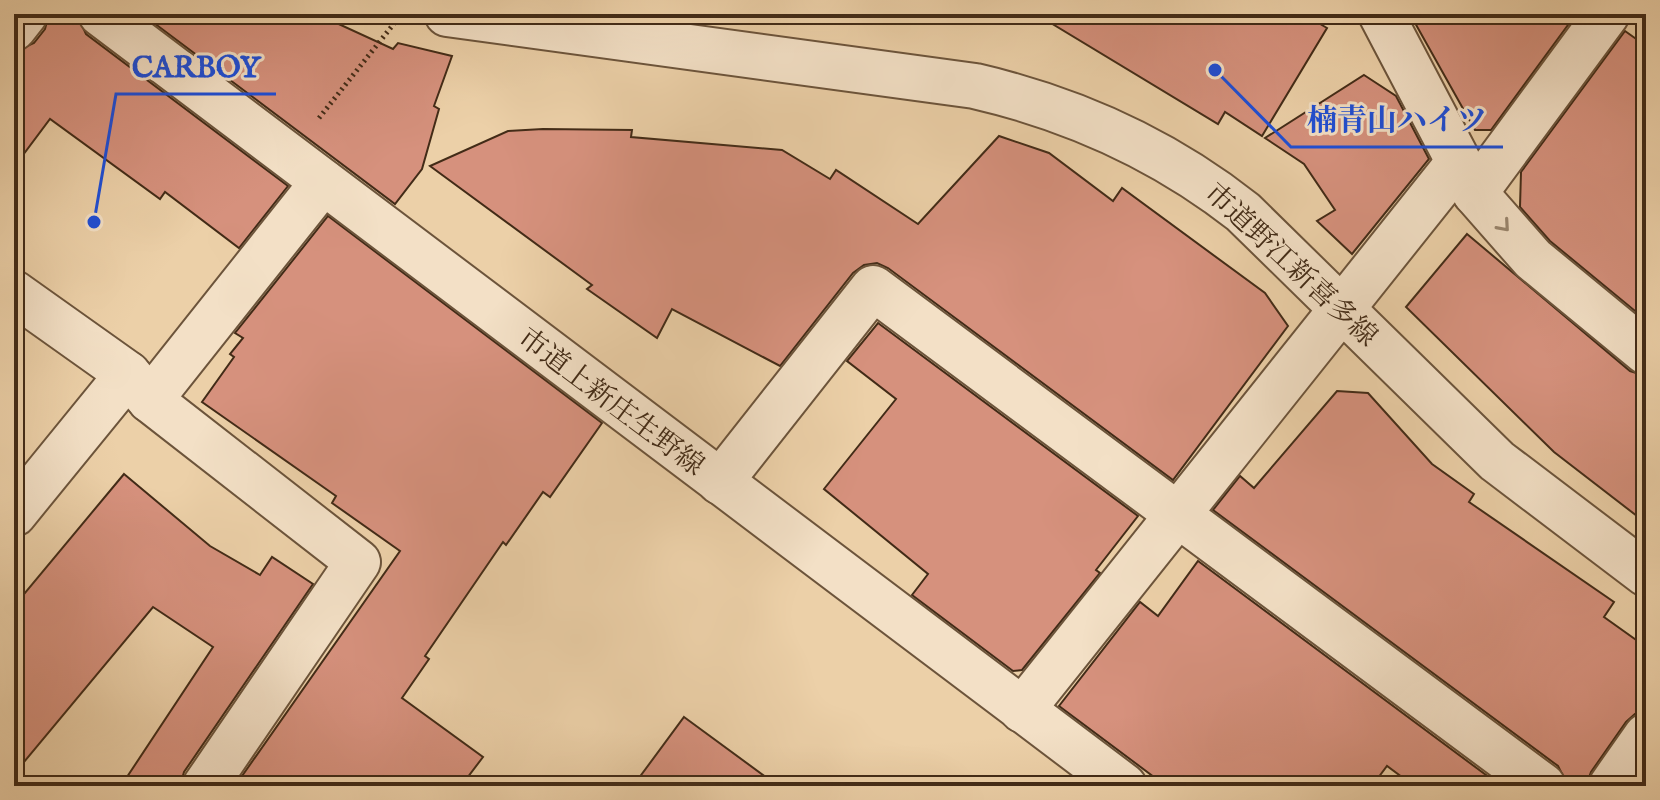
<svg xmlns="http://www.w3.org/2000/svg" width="1660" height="800" font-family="'IM FELL English','Noto Serif JP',serif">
<rect width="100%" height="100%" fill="#ecd0a8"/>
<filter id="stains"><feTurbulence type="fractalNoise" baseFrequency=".0025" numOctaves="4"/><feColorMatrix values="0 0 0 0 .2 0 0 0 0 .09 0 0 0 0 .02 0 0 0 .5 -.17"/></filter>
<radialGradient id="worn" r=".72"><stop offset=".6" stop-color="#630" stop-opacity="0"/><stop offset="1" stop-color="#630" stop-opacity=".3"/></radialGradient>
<g fill="#d6917d" stroke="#422b17" stroke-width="2">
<path d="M49,14h28l9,20 202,152 -49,62 -74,-56 -5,7 -110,-80 -36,48v-115l20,-9 11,-14z"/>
<path d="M142,14h175l76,35 5,-6 54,13 -18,50 5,3 -17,60 -27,35z"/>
<path d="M1036,14h267l24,14 -65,108 -37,-24 -7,12z"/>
<path d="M1410,14h166l-85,116h-16z"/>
<path d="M1625,31l21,15v274l-96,-79 -30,-34 1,-35z"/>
<path d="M1364,75l32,21 33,63 -77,95 -35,-33 18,-11 -31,-46 -39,-26z"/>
<path d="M543,129l89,1 -1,7 151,13 48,29 6,-9 82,54 81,-88 50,17 64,48 9,-13 143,105 23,33 -115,154 -285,-212 -11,-5 -13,2 -11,8 -73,93 -108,-57 -15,29 -70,-49 5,-4 -162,-119 78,-35z"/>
<path d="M328,216l274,207 -52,74 -7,-5 -37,53 -3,-3 -78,114 4,3 -27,39 81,59 -22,29h-226l165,-235 -68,-48 4,-7 -134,-94 32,-45 -4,-3 13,-16 -8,-5z"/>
<path d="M1467,234l163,137 16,5v147l-92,-71 -148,-145z"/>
<path d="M878,323l260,193 -42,54 4,3 -78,97 -9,1 -101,-76 16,-21 -104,-85 72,-90 -49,-38z"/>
<path d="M1337,391l31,2 64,71 42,30 -5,8 145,100 -10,15 42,30v64l-11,3 -9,8 -35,50 -5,14 -19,-2 -9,-18 -345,-256 27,-34 14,12z"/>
<path d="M124,474l86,72 50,29 12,-18 41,27 -129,188 -4,14h-59l92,-139 -60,-40 -139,167v-168z"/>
<path d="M1198,561l288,214 -8,11h-64l-27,-20 -15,20h-206l-107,-80 81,-104 18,14z"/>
<path d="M684,717l94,69h-145z"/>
</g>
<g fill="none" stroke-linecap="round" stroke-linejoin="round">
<defs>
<g id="minor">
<path d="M101,14l1023,772"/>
<path d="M447,14l528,72c99,23 188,63 268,126l254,249 149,113"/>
<path d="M1381,14l94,179 58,66 113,93"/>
<path d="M14,28l11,-14"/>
<path d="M1475,193l132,-179"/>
<path d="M14,293l114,81 22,26 208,162 -153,224"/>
<path d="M150,400l173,-218"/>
<path d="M720,482l153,-194 670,498"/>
<path d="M14,514l114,-140"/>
<path d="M1022,710l436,-547"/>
<path d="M1611,786l35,-50"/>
</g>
</defs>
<use href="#minor" stroke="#6c543b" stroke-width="48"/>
<path stroke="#422b17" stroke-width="5" stroke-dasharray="2 4" stroke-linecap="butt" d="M319,118l81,-102"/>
<use href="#minor" stroke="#f3e0c6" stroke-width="44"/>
</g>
<defs><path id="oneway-chevron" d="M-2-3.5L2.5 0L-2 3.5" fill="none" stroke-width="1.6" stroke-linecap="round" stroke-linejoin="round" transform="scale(2)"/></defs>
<use stroke="#9a866e" href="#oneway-chevron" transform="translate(1504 226) rotate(49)"/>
<g text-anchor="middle" stroke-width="6" stroke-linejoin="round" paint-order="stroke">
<g font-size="28" fill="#422b17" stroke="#f3e0c6">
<text transform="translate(1292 264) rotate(43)" y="10">市道野江新喜多線</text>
<text transform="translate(612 401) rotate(37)" y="10">市道上新庄生野線</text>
</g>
</g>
<path fill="none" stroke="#1d4ed8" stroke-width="3" d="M94 222L116 94H276M1215 70L1291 147H1503"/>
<g fill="#1d4ed8" stroke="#f3e0c6" stroke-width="3">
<circle cx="94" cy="222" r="8"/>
<circle cx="1215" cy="70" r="8"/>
</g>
<g font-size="30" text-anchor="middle" font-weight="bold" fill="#1d4ed8" stroke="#f3e0c6" stroke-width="6" stroke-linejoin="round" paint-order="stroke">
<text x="196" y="77">CARBOY</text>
<text x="1397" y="130">楠青山ハイツ</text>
</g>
<rect width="1660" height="800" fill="none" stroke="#ecd0a8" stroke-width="48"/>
<rect x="16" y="16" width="1628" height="768" fill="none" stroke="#422b17" stroke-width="4"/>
<rect x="24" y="24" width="1612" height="752" fill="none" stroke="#422b17" stroke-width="2"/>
<rect width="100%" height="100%" filter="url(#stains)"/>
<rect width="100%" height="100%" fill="url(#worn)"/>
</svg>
